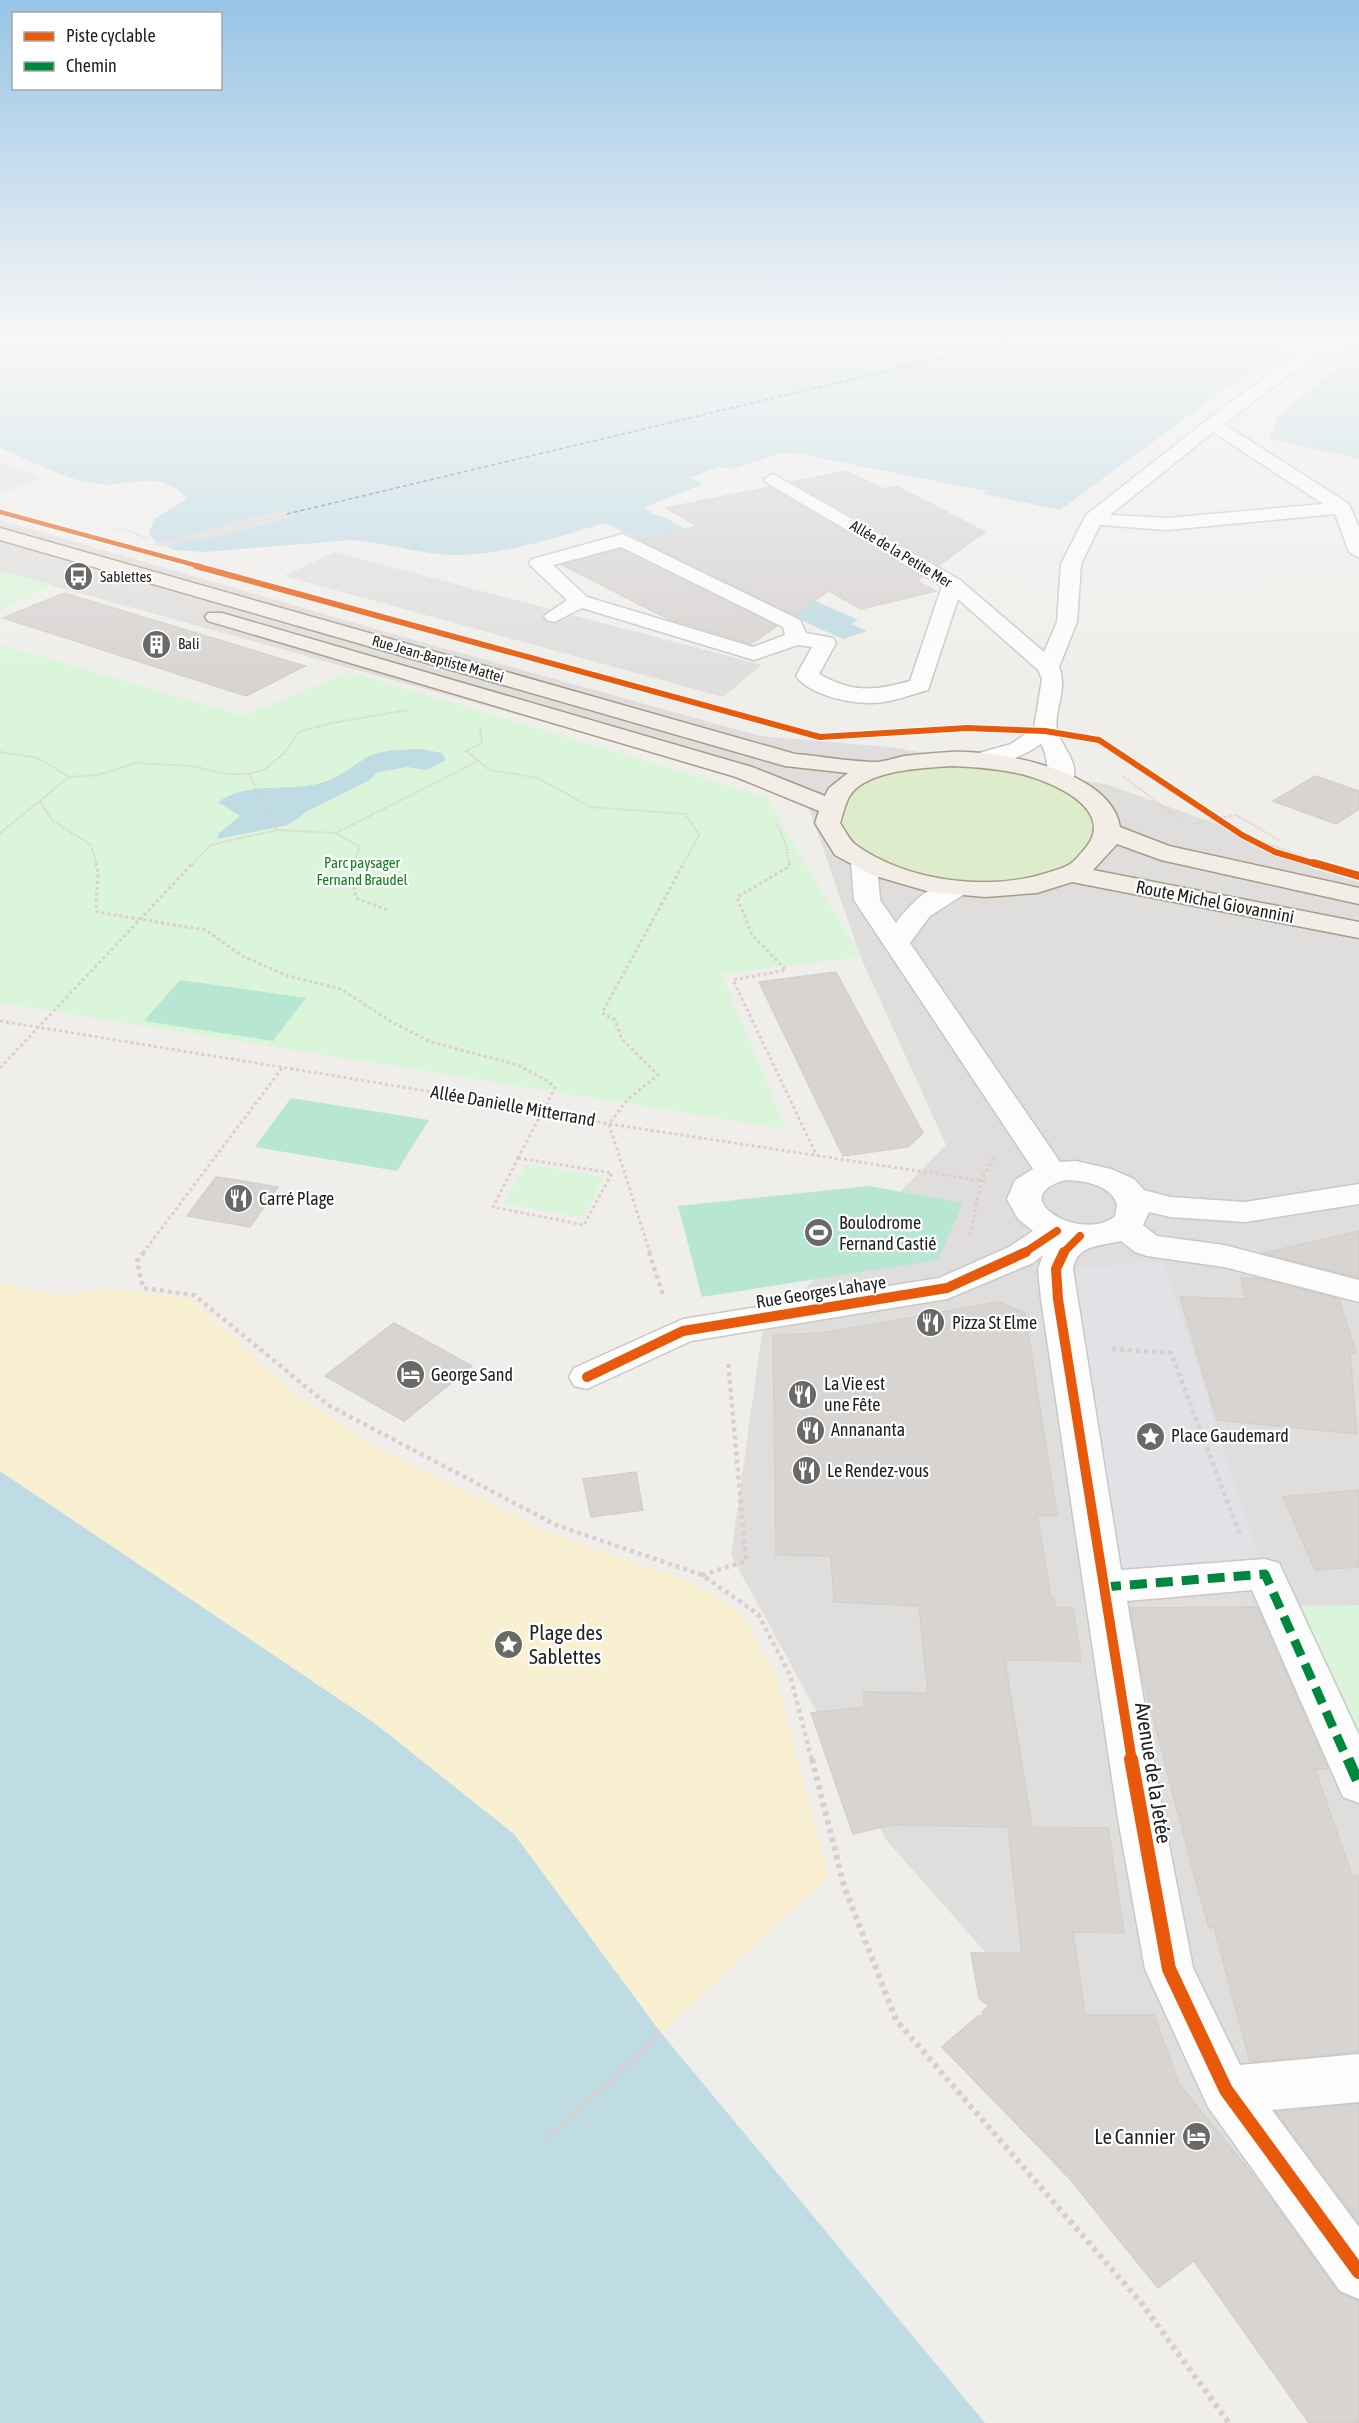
<svg xmlns="http://www.w3.org/2000/svg" width="1359" height="2423" font-family="'Asap Condensed',sans-serif">
<rect width="100%" height="100%" fill="#f0eeeb"/>
<path fill="#dfdedc" d="M0,520l400,116 360,100 130,11 219,38 250,91v1498l-472,-533 -156,-286 31,-222 184,-188 -85,-187 -57,-164 -804,-223z"/>
<path fill="#ddeccb" d="M927,760l110,11 69,47 -34,56 -75,16 -133,-27 -35,-57 28,-27z"/>
<path fill="#f8f0d0" d="M0,1283l63,13 46,-8 83,11 102,95 89,56 163,81 150,53 47,31 32,59 54,202 -168,157 -147,-199 -141,-112 -373,-251z"/>
<g fill="#daf5da">
<path d="M0,571l53,14 -53,26z"/>
<path d="M0,644l243,72 106,-44 417,125 95,160 -139,17 64,155 -786,-126z"/>
<path d="M526,1164l78,13 -20,41 -80,-14z"/>
<path d="M1359,1605v149l-61,-148z"/>
</g>
<g fill="#b7e6d2">
<path d="M180,980l126,18 -33,43 -129,-20z"/>
<path d="M291,1098l138,22 -32,51 -142,-24z"/>
<path d="M869,1186l94,17 -25,57 -236,37 -24,-91z"/>
</g>
<g fill="#e0dfde">
<path d="M0,462l43,16 -43,16z"/>
<path d="M334,552l428,113 -39,32 -439,-121z"/>
<path d="M1144,912l215,38v221l-78,12 -123,-51 -103,-26 -109,-155 30,-22 77,2z"/>
</g>
<path fill="#e2e1e5" d="M1163,1261l102,313 -161,13 -49,-317z"/>
<g fill="#bfdbe3">
<path d="M0,339h1294l-234,171 -77,-16 3,-3 -187,-37 -18,-1 -48,16 -12,-2 -30,10 12,7 -58,23 6,6 15,5 123,71 69,31 -7,4 16,7 -24,8 -87,-39 -150,-77c-48,13 -99,32 -149,32 -36,0 -70,-12 -105,-15l-147,12 -30,-2 -19,-8 -7,-8 5,-15 33,-20c-29,-33 -58,-10 -91,-15 -33,-5 -65,-23 -96,-36z"/>
<path d="M1357,353h2v106l-89,-20 8,-23z"/>
<path d="M420,749l22,4 4,7 -19,10 -20,-3 -29,5 -10,9 -62,31 -18,13 -70,14v-5l22,-18 -22,-14c29,-20 61,-11 94,-17 21,-3 36,-16 54,-27 16,-9 36,-8 54,-9z"/>
<path d="M0,1471l373,251 141,112 147,199 324,390h-985z"/>
</g>
<path fill="#dedddd" d="M281,511l7,1 4,5 -85,21 -2,2 -9,-2 -37,9 -6,-3z"/>
<g fill="none" stroke-linecap="round" stroke-linejoin="round">
<path stroke="#4a7aab" stroke-width="1.5" stroke-dasharray="4 3" stroke-linecap="butt" d="M287,514l734,-175"/>
</g>
<g fill="#d7d4d2" stroke="#d3d0cc" stroke-width="1.5">
<path d="M845,471l39,18 12,-3 89,46 -46,33 -147,-83z"/>
<path d="M769,487l153,90 -5,4 19,10 -75,18 -32,-18 -35,24 -151,-74 54,-15 -31,-18z"/>
<path d="M621,549l156,77 -26,18 -83,-25 -106,-54z"/>
<path d="M64,593l139,42 102,31 -59,30 -243,-78z"/>
<path d="M1315,776l44,15v18l-23,15 -63,-23z"/>
<path d="M836,972l87,161 -15,14 -65,9 -84,-174z"/>
<path d="M216,1177l14,2 48,8 -28,40 -63,-11z"/>
<path d="M1359,1231v47l-96,-25 49,-11z"/>
<path d="M1241,1278l22,1 76,20 17,54h-6l7,81 -140,-14 -37,-123 66,2z"/>
<path d="M999,1302l26,11 32,203 -20,-1 14,83h3l1,10h18l8,53 -76,-1 27,167 76,1 16,105 -51,-1 12,83h69l25,69 82,101 77,107 21,9v122h-50l-115,-162 -36,27 -89,-110 -127,-131 36,-31h5l-1,-4 7,-6 -10,-8 -8,-45h51l-14,-126 -117,-2 -38,9 -42,-121 53,-6v-15l64,1 -9,-87 -85,-4 -3,-46 -55,-1 -3,-220 49,-2z"/>
<path d="M394,1323l78,43 -68,55 -79,-45z"/>
<path d="M636,1472l7,38 -52,7 -8,-38z"/>
<path d="M1359,1490v77l-44,3 -32,-73z"/>
<path d="M1257,1607l71,162h-13l37,107 7,-1v177l-109,10 -36,-135 -5,1 -15,-53 -54,-208 -10,-59z"/>
<path d="M1359,2104v119l-83,-111z"/>
</g>
<g fill="none" stroke-linecap="round" stroke-linejoin="round">
<defs>
<g id="minor">
<path d="M1359,339v6l-33,2 -102,77 125,80 10,23v31l-10,-6 -14,-38 -168,16 -67,-5 -19,39 -4,58 -18,45c10,24 -8,48 -1,66 5,16 25,33 12,52l-9,2 -9,-2c-7,-11 -2,-26 -11,-41 -17,12 -48,26 -69,21l-4,-5 4,-5 39,-11 23,-16 8,-49 -4,-9 -80,-71 -30,91c-15,4 -30,10 -45,12 -25,4 -72,-5 -87,-26l16,-29 -14,-2 -44,15 -172,-52 -28,14 -7,-2 -3,-4 23,-16 -35,-33 -3,-4 3,-4 91,-25 177,86 6,13 27,5 3,5 -17,31c33,19 56,17 91,7l32,-95 -175,-103 -3,-4 9,-5 187,106 84,72 13,-30 4,-58 25,-49 130,-102 101,-73zM1213,432l110,72 -156,14 -57,-3zM621,547l162,80 2,8 -32,12 -166,-50 -34,-32z"/>
<path d="M864,855l9,3 4,5 3,37 16,23c14,-20 41,-46 67,-40l4,6 -4,6 -33,21 -20,27 150,219 16,-1 35,8 23,10 10,11 26,7 75,5 114,-18v20l-114,18 -75,-5 -21,-5 -6,13 14,11 67,9 135,35v22l-135,-35 -77,-11 -12,-4 -14,-11c-20,5 -44,3 -48,28l48,301 144,-11 14,4 80,172v68l-16,-6 -91,-207 -125,11 37,218 29,149 47,97 119,-11v48l-87,8 87,117v72l-19,-8 -132,-184 -63,-138 -27,-150 -77,-520 -3,-30 5,-14 -10,8 -86,36 -256,42 -104,48 -13,-3 -5,-9 5,-9 109,-49 256,-41 70,-31 24,-16 -15,-12 -11,-20 8,-19 18,-11 -179,-269 -3,-37 4,-5zM1066,1180c18,1 44,4 51,24l-2,12c-32,28 -114,-19 -49,-36z"/>
</g>
<path id="major" d="M0,528l795,226c26,2 55,8 82,8 9,-1 18,-4 27,-6 15,-2 31,-3 46,-4 47,-2 161,17 170,75l49,19 190,42v16l-198,-44 -44,-16 -24,26 266,52v16l-287,-56 -35,11 -52,4 -55,-5 -58,-17 -37,-20 -20,-32 4,-12 -83,-34 -528,-156 -3,-4 3,-4h14l530,154 73,29 4,-8 19,-15 -63,-7 -785,-226zM953,766c23,1 46,3 68,8 33,8 99,37 62,77 -4,4 -8,10 -13,13 -4,3 -11,5 -17,7 -60,21 -144,12 -197,-26 -7,-5 -11,-15 -16,-22 3,-8 5,-19 9,-26 16,-28 76,-29 104,-31z"/>
</defs>
<use href="#minor" stroke="#c9c8c7" stroke-width="3"/>
<use href="#major" stroke="#a79c86" stroke-width="3"/>
<g stroke="#dccecd" stroke-width="2" stroke-dasharray="1.5 1.5" stroke-linecap="butt">
<path d="M114,530l7,-2 25,10v3"/>
<path d="M162,544l125,-30"/>
<path d="M480,728l2,15 -16,8 24,19 48,8 52,29 96,7 13,21 -16,30"/>
<path d="M0,752l38,6 31,19"/>
<path d="M249,774l28,56"/>
<path d="M1123,776l56,43"/>
<path d="M40,801l12,19 39,25 6,20"/>
<path d="M1195,823l41,-8 43,25"/>
<path d="M777,824l8,18 5,23"/>
<path d="M0,833l69,-56 29,-2 38,-12 55,3 36,8h22l16,-5 19,-16 15,-21 33,-9 76,-13"/>
<path d="M336,833l142,-72"/>
<path d="M192,865l18,-20 67,-15 58,3 24,13 -4,19"/>
</g>
<g stroke="#dccecd" stroke-width="3" stroke-dasharray="3 3" stroke-linecap="butt">
<path d="M96,863c5,16 -2,31 1,49l109,18 36,26 46,20 53,13 49,32 41,21 87,23 30,16 7,7 -37,70"/>
<path d="M355,863l-3,14 4,21 33,13"/>
<path d="M789,863l1,3 -53,31 15,38 34,35 -53,10 83,174"/>
<path d="M0,1021l543,89 66,14 376,57"/>
<path d="M0,1068l193,-205"/>
<path d="M518,1158l94,15 -28,52 -91,-18z"/>
<path d="M970,1235l11,-54 13,-25"/>
<path d="M143,1253l140,-186"/>
<path d="M650,1253l-41,-129 19,-25 30,-24 -36,-36 -7,-19 -13,-7 82,-150"/>
</g>
<g stroke="#dccecd" stroke-width="4.5" stroke-dasharray="4 4" stroke-linecap="butt">
<path d="M144,1252l-7,9 6,27 51,7 134,110 228,120 146,50 56,39 32,61 22,86"/>
<path d="M649,1252l15,46"/>
<path d="M1112,1349l59,4 69,182"/>
<path d="M702,1575l44,-14 -18,-200"/>
</g>
<g stroke="#dccecd" stroke-width="6" stroke-dasharray="4.5 4.5" stroke-linecap="butt">
<path d="M812,1759l32,127 52,134 246,284 87,119"/>
<path d="M548,2138l113,-105"/>
</g>
<use href="#minor" fill="#fdfcfc" fill-rule="evenodd"/>
<use href="#major" fill="#f3ede7" fill-rule="evenodd"/>
<path stroke="#00873e" stroke-width="9" stroke-dasharray="17 9" stroke-linecap="butt" d="M1104,1587l161,-13 83,187"/>
<path stroke="#00873e" stroke-width="11" stroke-dasharray="23 11" stroke-linecap="butt" d="M1348,1759l11,25"/>
<defs>
<path id="cycleway-far4" d="M0,512l202,55"/>
<path id="cycleway-far3" d="M196,566l624,171 147,-9 78,3 54,9 143,95 33,17 44,13"/>
<g id="cycleway-far2">
<path d="M1314,863l45,13"/>
<path d="M1024,1253l33,-22"/>
<path d="M1063,1253l17,-17"/>
</g>
<g id="cycleway-far1">
<path d="M1064,1252l-8,17 2,30 74,462"/>
<path d="M587,1377l96,-46 264,-43 79,-36"/>
</g>
<path id="cycleway" d="M1131,1759l38,210 57,121 133,182"/>
</defs>
<use href="#cycleway-far4" stroke="#fff" stroke-width="7"/>
<use href="#cycleway-far3" stroke="#fff" stroke-width="8"/>
<use href="#cycleway-far2" stroke="#fff" stroke-width="11"/>
<use href="#cycleway-far1" stroke="#fff" stroke-width="14"/>
<use href="#cycleway" stroke="#fff" stroke-width="17"/>
<use href="#cycleway-far4" stroke="#e8590c" stroke-width="4.5"/>
<use href="#cycleway-far3" stroke="#e8590c" stroke-width="6"/>
<use href="#cycleway-far2" stroke="#e8590c" stroke-width="8"/>
<use href="#cycleway-far1" stroke="#e8590c" stroke-width="10"/>
<use href="#cycleway" stroke="#e8590c" stroke-width="14"/>
</g>
<linearGradient id="sky" x2="0" y2="1"><stop stop-color="#97c4e6"/><stop offset="0.5" stop-color="#f8f7f6"/><stop offset="1" stop-color="#f8f7f6" stop-opacity="0"/></linearGradient>
<rect width="1359" height="678" fill="url(#sky)"/>
<defs>
<symbol id="bus-disc" viewBox="-11 -11 22 22"><circle r="9.5" fill="#6a6968" stroke="#fff"/><path d="M-5-6H5V4H4V6H2V4H-2V6H-4V4H-5ZM-3.5-4V0h7V-4ZM-3.5 1.2v1.5H-2V1.2ZM2 1.2v1.5H3.5V1.2Z" fill="#fff"/></symbol>
<symbol id="building-disc" viewBox="-11 -11 22 22"><circle r="9.5" fill="#6a6968" stroke="#fff"/><path d="M-4-6H4V6H1V3H-1V6H-4ZM-2.5-4.3h1.7v1.8h-1.7ZM.8-4.3h1.7v1.8H.8ZM-2.5-1h1.7V.8h-1.7ZM.8-1h1.7V.8H.8Z" fill="#fff"/></symbol>
<symbol id="restaurant-disc" viewBox="-11 -11 22 22"><circle r="9.5" fill="#6a6968" stroke="#fff"/><path d="M-5-6h1v4h1v-4h1v4h1v-4h1v5L-1.5 .5V6h-2V.5L-5-1ZM5-6V6H3V1.5H1.5Q1.5-4 5-6Z" fill="#fff"/></symbol>
<symbol id="stadium-disc" viewBox="-11 -11 22 22"><circle r="9.5" fill="#6a6968" stroke="#fff"/><path d="M0-5a6.5 5 0 1 0 0 10a6.5 5 0 1 0 0-10ZM-3.5-1.8h7v3.6h-7Z" fill="#fff"/></symbol>
<symbol id="hotel-disc" viewBox="-11 -11 22 22"><circle r="9.5" fill="#6a6968" stroke="#fff"/><path d="M-6-4.5h1.5V1H6V5H4.5V3h-9V5H-6ZM-4 0a1.8 1.8 0 1 1 3.6 0ZM.5 0V-2.5h3Q6-2.5 6 0Z" fill="#fff"/></symbol>
<symbol id="sight-disc" viewBox="-11 -11 22 22"><circle r="9.5" fill="#6a6968" stroke="#fff"/><path d="M0-6L1.8-2.2L6-1.7L2.9 1.2L3.7 5.4L0 3.3L-3.7 5.4L-2.9 1.2L-6-1.7L-1.8-2.2Z" fill="#fff"/></symbol>
</defs>
<g fill-rule="evenodd">
<use href="#bus-disc" x="62" y="560" width="33" height="33"/>
<use href="#building-disc" x="140" y="628" width="33" height="33"/>
<use href="#restaurant-disc" x="222" y="1182" width="33" height="33"/>
<use href="#stadium-disc" x="802" y="1216" width="33" height="33"/>
<use href="#restaurant-disc" x="914" y="1306" width="33" height="33"/>
<use href="#hotel-disc" x="394" y="1358" width="33" height="33"/>
<use href="#restaurant-disc" x="786" y="1378" width="33" height="33"/>
<use href="#restaurant-disc" x="794" y="1414" width="33" height="33"/>
<use href="#sight-disc" x="1134" y="1420" width="33" height="33"/>
<use href="#restaurant-disc" x="790" y="1454" width="33" height="33"/>
<use href="#sight-disc" x="492" y="1628" width="33" height="33"/>
<use href="#hotel-disc" x="1180" y="2120" width="33" height="33"/>
</g>
<g text-anchor="middle" stroke-width="4.5" stroke-linejoin="round" paint-order="stroke">
<g font-size="15" fill="#222" stroke="#fff">
<text transform="translate(901 554) rotate(31)" y="5">Allée de la Petite Mer</text>
<text transform="translate(438 659) rotate(16)" y="5">Rue Jean-Baptiste Mattei</text>
</g>
<g font-size="15" fill="#222" stroke="#fff" text-anchor="start">
<text x="100" y="582">Sablettes</text>
<text x="178" y="649">Bali</text>
</g>
<g font-size="15" fill="#0c8416" stroke="#fff">
<text x="362" y="868">Parc paysager<tspan x="362" dy="17">Fernand Braudel</tspan></text>
</g>
<g font-size="18" fill="#222" stroke="#fff">
<text transform="translate(1215 902) rotate(11)" y="6">Route Michel Giovannini</text>
<text transform="translate(513 1106) rotate(10)" y="6">Allée Danielle Mitterrand</text>
<text transform="translate(821 1292) rotate(-9)" y="6">Rue Georges Lahaye</text>
</g>
<g font-size="18" fill="#222" stroke="#fff" text-anchor="start">
<text x="259" y="1205">Carré Plage</text>
<text x="839" y="1229">Boulodrome<tspan x="839" dy="21">Fernand Castié</tspan></text>
<text x="952" y="1329">Pizza St Elme</text>
<text x="431" y="1381">George Sand</text>
<text x="824" y="1390">La Vie est<tspan x="824" dy="21">une Fête</tspan></text>
<text x="831" y="1436">Annananta</text>
<text x="1171" y="1442">Place Gaudemard</text>
<text x="827" y="1477">Le Rendez-vous</text>
</g>
<g font-size="21" fill="#222" stroke="#fff" text-anchor="start">
<text x="529" y="1640">Plage des<tspan x="529" dy="24">Sablettes</tspan></text>
<text x="1175" y="2144" text-anchor="end">Le Cannier</text>
</g>
<g font-size="21" fill="#222" stroke="#fff">
<text transform="translate(1153 1773) rotate(81)" y="7">Avenue de la Jetée</text>
</g>
</g>
<rect x="12" y="12" width="210" height="78" fill="#ffffff" stroke="#a7a7a7" stroke-width="1.5"/>
<rect x="24" y="32" width="30" height="9" fill="#e8590c" stroke="#a7a7a7" stroke-width="1.5"/>
<text x="66" y="42" font-size="18" fill="#222222">Piste cyclable</text>
<rect x="24" y="62" width="30" height="9" fill="#00873e" stroke="#a7a7a7" stroke-width="1.5"/>
<text x="66" y="72" font-size="18" fill="#222222">Chemin</text>
</svg>
